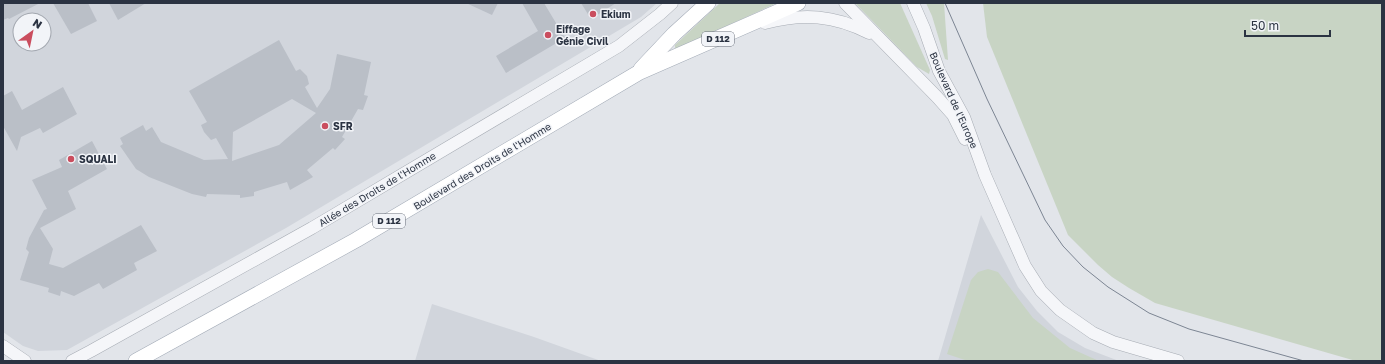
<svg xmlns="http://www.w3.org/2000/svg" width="1385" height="364" font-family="'Golos Text',sans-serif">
<rect width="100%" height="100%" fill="#e2e5ea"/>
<g fill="#d1d5dc" fill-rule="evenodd">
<path d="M3,3h654l-16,14 -355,211 -219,122 -29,1 -15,-5 -20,-14zM20,20h24v24h-24z"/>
<path d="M981,215l37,72 19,24 21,21 27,16 34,13h-181z"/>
<path d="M432,304l102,33 67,24h-186z"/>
</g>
<g fill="#c8d4c4">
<path d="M720,3h57l-101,46 -1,-1v-3z"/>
<path d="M855,3h45l30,67 -1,4 -12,-7z"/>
<path d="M926,3h18l4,57 -3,-1 -13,-43z"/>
<path d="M983,3h399v358h-26l-201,-58 -26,-15 -17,-11 -14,-12 -30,-30 -81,-198z"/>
<path d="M988,269l10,3 35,46 37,30 29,13h-131l-21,-7 24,-74 7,-8z"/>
</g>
<g fill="#babfc7" fill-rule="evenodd">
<path d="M3,3h37l-31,16 -1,-1 -5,2z"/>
<path d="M53,3h35l9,18 -26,13z"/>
<path d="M109,3h37l-28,17z"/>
<path d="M466,3h32l-6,12z"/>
<path d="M522,3h22l21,35 -59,35 -10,-17 42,-25z"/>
<path d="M581,3h35l-25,16z"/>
<path d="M279,40l17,31 4,-2 7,7 2,8 -4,3 12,21 13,-19 7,-35 34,8 -7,33 4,1 -5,14 -5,-1 -16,28 3,2 -10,11 -2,-2 -26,22 6,7 -23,13 -3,-8 -33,10v4l-14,2v-3l-33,-1 -1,3 -14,-3 -43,-17 -13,-8 -16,-23 3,-2 -3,-6 23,-13 3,6 6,-4 9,15 43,18 24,-1 -12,-21 -5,2 -7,-8 -3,-7 6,-3 -18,-31zM292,99l24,14 -37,32 -47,16 1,-29z"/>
<path d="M63,87l14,27 -34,19 -3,-5 -19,9 -4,14 -14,-25v-30l9,-5 10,19z"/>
<path d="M92,141l15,28 -39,22 8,18 -36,19 13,21 -4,15 14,4 78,-43 16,26 -23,12 3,7 -34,19 -4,-6 -25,13 -13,-5 -1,5 -12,-4 1,-4 -29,-8 9,-28 -3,-3 3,-11 15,-28 3,-1 -15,-29 30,-13 -3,-7z"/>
</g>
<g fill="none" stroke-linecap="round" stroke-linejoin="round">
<defs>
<g id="minor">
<path d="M845,3l92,94 16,18 12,24"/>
<path d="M913,3l11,25 15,43 25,46 21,58 40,91 16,25 19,19 33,23 20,9 65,19"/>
<path d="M765,23c38,-10 69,-8 104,10"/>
<path d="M3,346l22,15"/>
<path d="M72,361l19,-10 221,-123 307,-182 41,-32 12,-11"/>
</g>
<g id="major">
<path d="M641,69l33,-35 34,-31"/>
<path d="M136,361l220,-121 282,-167 160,-70"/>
</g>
</defs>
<use href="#minor" stroke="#a7acb4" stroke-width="13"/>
<use href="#major" stroke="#a2aab6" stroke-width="16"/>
<use href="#minor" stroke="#f5f6f9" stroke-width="12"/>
<use href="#major" stroke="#fff" stroke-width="15"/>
<path stroke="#7c8593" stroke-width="1" d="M945,3l42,96 58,121 18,26 20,21 25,20 41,26 40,16 115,32"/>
</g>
<g fill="#ca4d5e" stroke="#f2f4f8" stroke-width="1.5">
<circle cx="593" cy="14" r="4"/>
<circle cx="548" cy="35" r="4"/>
<circle cx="325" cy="126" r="4"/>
<circle cx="71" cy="159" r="4"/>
</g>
<g text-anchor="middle" stroke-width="3" stroke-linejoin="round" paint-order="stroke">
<g fill="#f2f4f8" stroke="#676d79" stroke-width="1">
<rect x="702" y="32" width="32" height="14" rx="3"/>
<rect x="373" y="214" width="32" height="14" rx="3"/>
</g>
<g font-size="9" font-weight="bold" fill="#2b3342">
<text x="718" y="42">D 112</text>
<text x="389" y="224">D 112</text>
</g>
<g font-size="10" font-weight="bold" fill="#2b3342" stroke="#f2f4f8" text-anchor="start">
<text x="601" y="18">Ekium</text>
<text x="556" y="33">Eiffage<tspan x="556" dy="12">Génie Civil</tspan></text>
<text x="333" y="130">SFR</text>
<text x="79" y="163">SQUALI</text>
</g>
<g font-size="10" fill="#2b3342" stroke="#f2f4f8">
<text transform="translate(954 100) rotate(66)" y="4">Boulevard de l'Europe</text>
<text transform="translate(482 166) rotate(-31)" y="4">Boulevard des Droits de l'Homme</text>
<text transform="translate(377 189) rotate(-31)" y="4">Allée des Droits de l'Homme</text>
</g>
</g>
<rect width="1385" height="364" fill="none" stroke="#2b3342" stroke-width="8"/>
<g transform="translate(32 32) rotate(33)"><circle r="19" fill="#f2f4f8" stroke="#a2a7af"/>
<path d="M0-3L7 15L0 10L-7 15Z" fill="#ca4d5e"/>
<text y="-6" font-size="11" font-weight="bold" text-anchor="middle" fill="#2b3342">N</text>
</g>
<path d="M1245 30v6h85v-6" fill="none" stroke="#2b3342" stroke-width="2"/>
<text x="1251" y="30" font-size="12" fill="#2b3342" stroke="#f2f4f8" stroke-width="3" paint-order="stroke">50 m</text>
</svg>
